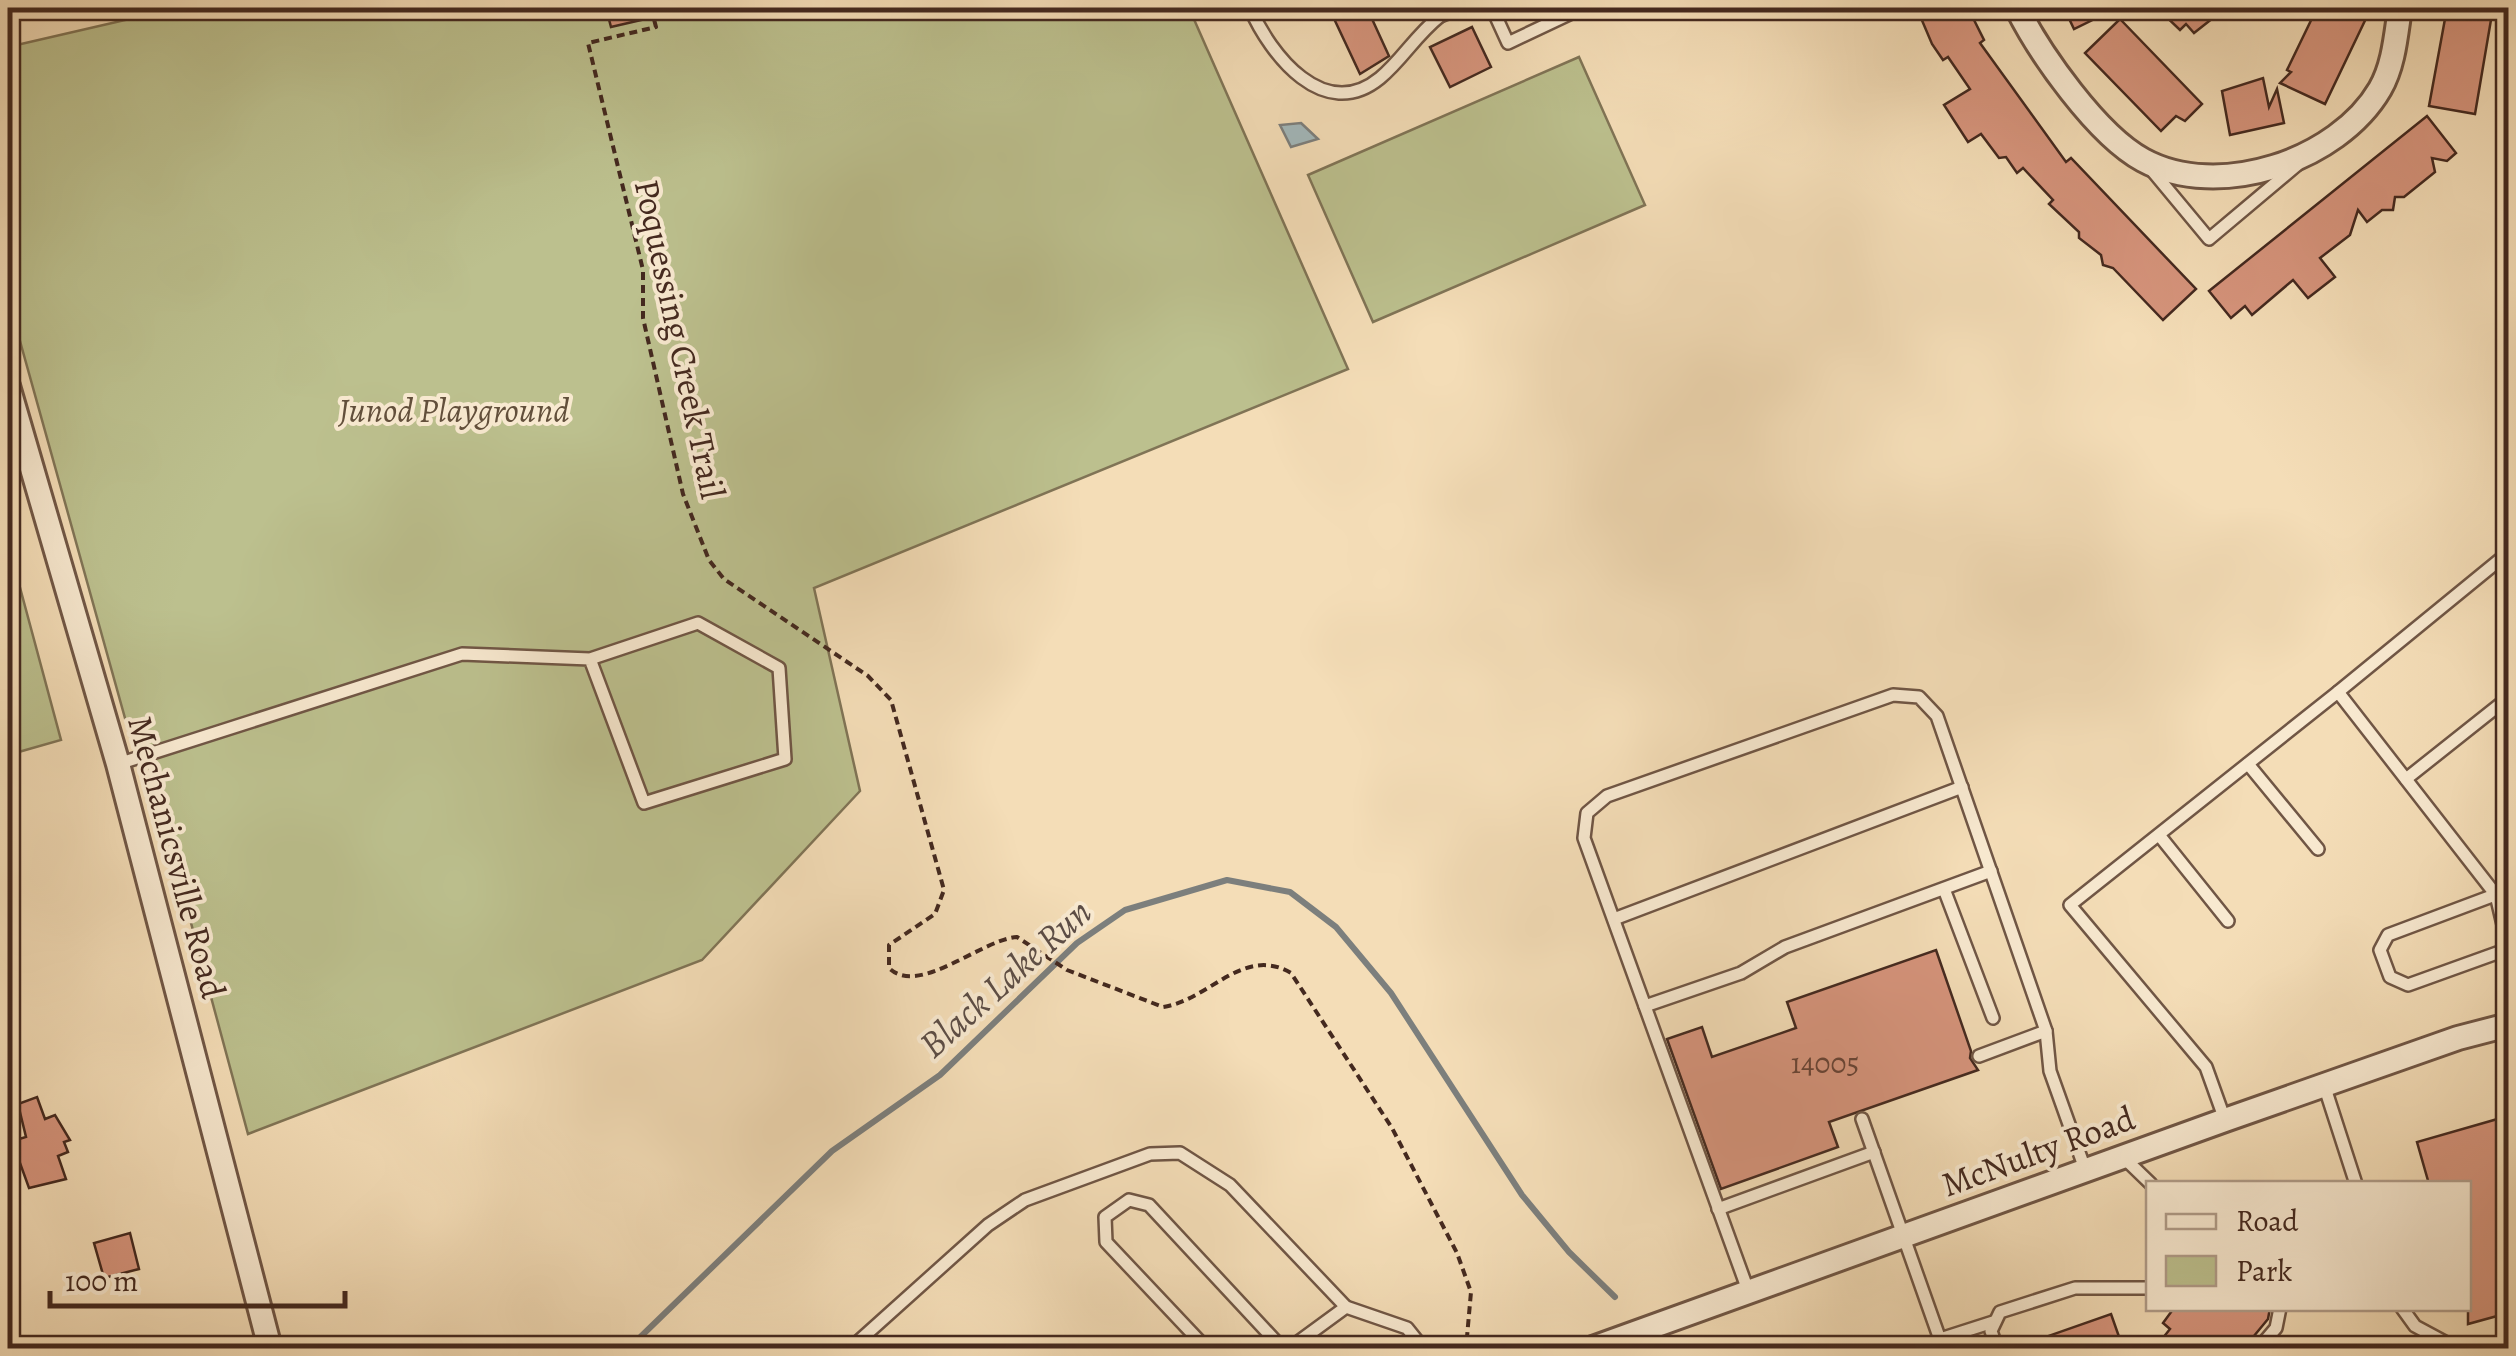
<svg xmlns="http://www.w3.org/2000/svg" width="2516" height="1356" font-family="Alegreya,serif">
<rect width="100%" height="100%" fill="#f4ddb7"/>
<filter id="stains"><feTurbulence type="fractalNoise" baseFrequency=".002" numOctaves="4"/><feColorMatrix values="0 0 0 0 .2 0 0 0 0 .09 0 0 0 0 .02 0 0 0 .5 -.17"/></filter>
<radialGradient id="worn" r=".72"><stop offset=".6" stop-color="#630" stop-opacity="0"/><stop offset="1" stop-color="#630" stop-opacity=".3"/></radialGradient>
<g fill="#bcc08e" stroke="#807456" stroke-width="2.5">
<path d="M177,8h1012l159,361 -534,219 46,203 -158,169 -454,174 -108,-400 -10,2 -122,-438v-251z"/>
<path d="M1579,57l66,148 -272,117 -65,-147z"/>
<path d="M8,543l53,197 -53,15z"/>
</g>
<path fill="#a2b8bb" stroke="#7c7f7d" stroke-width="2.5" d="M1301,123l17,16 -27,8 -11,-22z"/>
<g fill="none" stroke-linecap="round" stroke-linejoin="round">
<path stroke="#7c7f7d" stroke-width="6" d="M629,1348l203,-197 108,-76 137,-132 48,-33 102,-30 63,12 46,35 55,66 131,202 47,57 46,45"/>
</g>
<g fill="#d6947c" stroke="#44291f" stroke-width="2.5">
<path d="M606,8h60l1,6 -56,13z"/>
<path d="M1329,8h38l22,48 -29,18z"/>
<path d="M1927,8h41l16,32 -4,3 86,119 5,-4 125,131 -33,31 -50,-52 -10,-3 -2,-10 -22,-17v-6l-30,-28 4,-4 -30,-32 -6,5 -11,-16 -7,1 -18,-24 -13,8 -24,-37 26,-16 -22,-32 -5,3 -11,-16 -14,-33z"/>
<path d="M2064,8h53l-43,21z"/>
<path d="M2157,8h48l-5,4 13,6 -19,15 -8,-9 -6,6z"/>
<path d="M2317,8h54l-46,96 -45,-21 11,-11 -4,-2z"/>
<path d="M2447,8h46l-18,106 -46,-8z"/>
<path d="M2120,19l82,85 -17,17 -9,-5 -15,15 -76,-78z"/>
<path d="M1472,27l19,40 -41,20 -20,-40z"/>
<path d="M2263,78l6,29 8,-18 7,34 -54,12 -8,-44z"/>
<path d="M2427,116l29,37 -9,8 -15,-3 3,14 -31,25h-9l-2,13h-11l-15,12 -9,-12 -8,25 -30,23 15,19 -27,21 -15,-18 -41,35 -7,-9 -14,12 -22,-27z"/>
<path d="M1936,950l35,101 -1,7 8,12 -149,52 9,25 -117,42 -54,-150 35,-12 10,30 84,-29 -9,-26z"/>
<path d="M37,1097l8,22 10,-4 15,25 -6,2 4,10 -10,4 8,23 -37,9 -13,-36v-12l10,-3 -8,-33z"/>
<path d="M2508,1116v197l-40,11v-140h-39l-12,-42z"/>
<path d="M130,1233l9,36 -35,9 -10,-35z"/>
<path d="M2174,1308h96l-2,11 -24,29h-89l15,-19 -7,-6z"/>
<path d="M2111,1314l12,34h-103v-2z"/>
</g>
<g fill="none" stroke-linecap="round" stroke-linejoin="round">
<defs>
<g id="lane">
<path d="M1250,8c20,46 74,116 130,70 22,-18 35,-42 60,-62"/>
<path d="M1436,8l4,8 20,-8"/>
<path d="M1492,8l16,35 74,-35"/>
<path d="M2150,168l59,71 88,-74"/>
<path d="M2338,692l170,-139"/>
<path d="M118,764l344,-110 128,5 54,144 141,-44 -6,-91 -81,-45 -108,36"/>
<path d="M2248,764l70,85"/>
<path d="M2406,779l102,-81"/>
<path d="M2159,835l69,86"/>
<path d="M1944,889l49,129"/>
<path d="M2508,890l-120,45 -8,15 10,27 18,8 100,-36"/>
<path d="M1614,919l348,-132"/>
<path d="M1645,1006l96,-33 44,-26 206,-76"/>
<path d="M1979,1056l67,-25"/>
<path d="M2324,1085l32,99"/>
<path d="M1862,1119l81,229"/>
<path d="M2225,1120l-19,-53 -136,-162 268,-213 158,203 12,51"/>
<path d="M2122,1156l29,28"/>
<path d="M1718,1209l156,-57"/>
<path d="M1749,1293l-165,-455 3,-25 20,-17 286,-101 26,2 18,19 109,315 4,40 35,98"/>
<path d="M2402,1308l13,18 41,22"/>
<path d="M1940,1339l53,-17"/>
<path d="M851,1348l137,-123 37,-25 125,-46 30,-1 50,32 116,122 61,21 16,20"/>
<path d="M1206,1348l-100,-106 -1,-25 24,-17 20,5 133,143"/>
<path d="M1290,1348l56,-41"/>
<path d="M1997,1348l-6,-17 9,-19 75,-24h73"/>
<path d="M2259,1348l17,-20 4,-20"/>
</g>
<g id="street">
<path d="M2017,8c23,46 80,127 126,152 75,41 195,1 237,-71 14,-24 16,-55 20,-81"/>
<path d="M8,386l110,378 152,584"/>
<path d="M1593,1348l632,-228 233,-82 50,-13"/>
</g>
</defs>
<use href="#lane" stroke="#705645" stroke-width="16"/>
<use href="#street" stroke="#705645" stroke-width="28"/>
<path stroke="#44291f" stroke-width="4" stroke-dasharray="8 5" stroke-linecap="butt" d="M651,8l5,19 -68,16 55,227v48l40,176 26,66 15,19 144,97 23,24 53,190 -9,24 -46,31v23c30,29 91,-28 128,-31l50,33 96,37c47,-7 80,-62 128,-34l101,155 65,125 14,39 -5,56"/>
<use href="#lane" stroke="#f8e9d0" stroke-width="11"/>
<use href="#street" stroke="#f8e9d0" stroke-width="22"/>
</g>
<g text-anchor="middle" stroke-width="8" stroke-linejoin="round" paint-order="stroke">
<g font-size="30" fill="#684436">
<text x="1825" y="1073">14005</text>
</g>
<g font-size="35" fill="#44291f" stroke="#f8e9d0">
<text transform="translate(680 339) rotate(78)" y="12">Poquessing Creek Trail</text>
<text transform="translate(177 857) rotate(75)" y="12">Mechanicsville Road</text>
<text transform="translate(2038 1151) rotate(-20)" y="12">McNulty Road</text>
</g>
<g font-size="35" font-style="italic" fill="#624f3b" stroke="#f8e9d0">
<text x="454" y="422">Junod Playground</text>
</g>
<g font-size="38" font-style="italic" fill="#5c4d46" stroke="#f8e9d0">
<text transform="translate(1005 978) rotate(-42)" y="13">Black Lake Run</text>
</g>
</g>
<rect width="2516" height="1356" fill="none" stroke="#f4ddb7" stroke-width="40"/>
<rect x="10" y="10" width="2496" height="1336" fill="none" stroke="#44291f" stroke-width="5"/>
<rect x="20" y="20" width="2476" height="1316" fill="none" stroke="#44291f" stroke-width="2.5"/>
<rect x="2146" y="1181" width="325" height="130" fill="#f8e9d0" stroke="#b09c89" stroke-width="2.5"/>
<rect x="2166" y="1214" width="50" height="15" fill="#f8e9d0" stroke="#b09c89" stroke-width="2.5"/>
<text x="2236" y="1231" font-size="30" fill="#44291f">Road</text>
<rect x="2166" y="1256" width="50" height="30" fill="#bcc08e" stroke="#b09c89" stroke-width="2.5"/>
<text x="2236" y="1281" font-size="30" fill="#44291f">Park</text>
<path d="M50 1291v15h295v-15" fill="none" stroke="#44291f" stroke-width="5"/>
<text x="65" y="1291" font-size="30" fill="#44291f" stroke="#f8e9d0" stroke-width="8" paint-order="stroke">100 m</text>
<rect width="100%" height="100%" filter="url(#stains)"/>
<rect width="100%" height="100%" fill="url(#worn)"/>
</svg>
